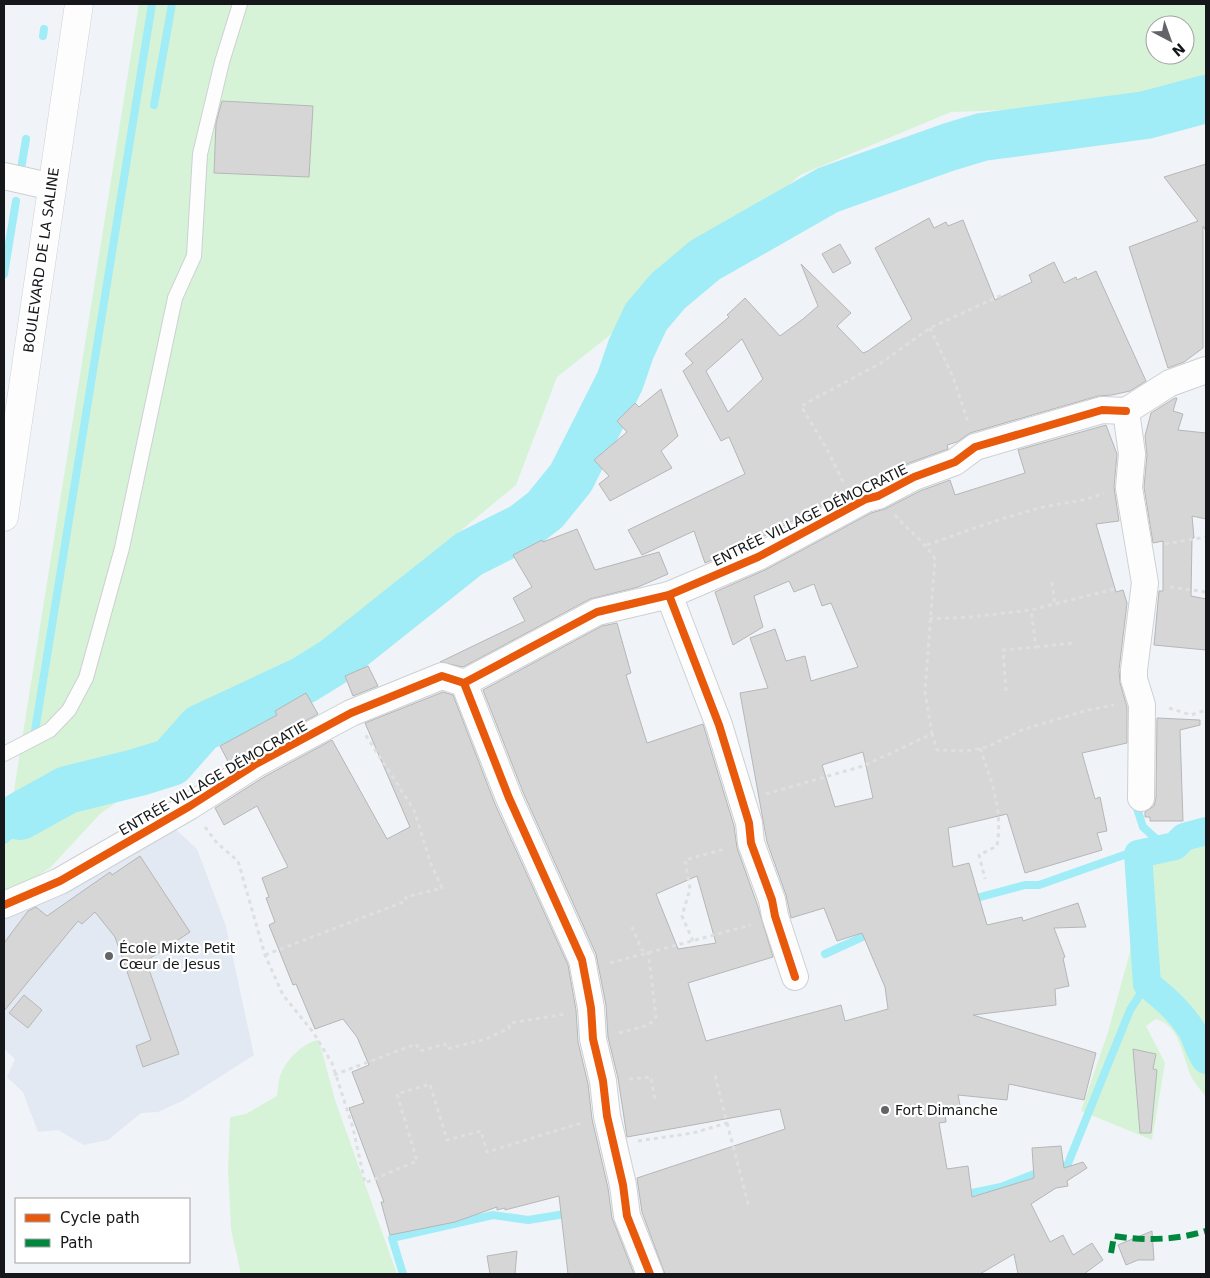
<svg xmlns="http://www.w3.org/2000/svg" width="1210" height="1278" font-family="'DejaVu Sans',sans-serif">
<rect width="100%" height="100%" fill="#f0f4f8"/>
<path fill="#e2e9f3" d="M171,825l26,24 29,77 28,129 -72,46 -24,11 -17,1 -33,27 -24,5 -26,-15 -20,2 -15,-40 -16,-15 8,-18 -11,-10v-133z"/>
<g fill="#d7f3d7" fill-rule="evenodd">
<path d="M139,4h1067v99l-255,9 -151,63 -95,85 -148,117 -41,108 -302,249 -114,80 -49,53 -21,15 -26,11v-40zM1155,25h30v30h-30z"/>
<path d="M1206,826v271c-5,-7 -12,-14 -16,-23 -8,-20 -10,-48 -34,-55l-10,7 19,37 -13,77 -71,-29 27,-79 22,-80 8,-70 13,-36 41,-16z"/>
<path d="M319,1040l16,60 62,174h-156l-10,-45 -3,-59 2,-53 16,-3 31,-18c1,-6 1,-13 3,-20 5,-15 23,-34 39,-36z"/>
</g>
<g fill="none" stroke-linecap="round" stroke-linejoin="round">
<g stroke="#a0ecf7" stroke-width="8">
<path d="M43,36l1,-7"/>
<path d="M154,105l18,-101"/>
<path d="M21,169l5,-30"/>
<path d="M4,274l12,-73"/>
<path d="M35,731l117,-727"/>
<path d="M4,840l63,-50"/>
<path d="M969,900l56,-15h14l85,-30 14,-1 25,-9 -20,-18 -8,-25"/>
<path d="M825,954l46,-21"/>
<path d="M1055,1167l12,-1 63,-156 17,-26"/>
<path d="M962,1195l39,-8 41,-16"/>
<path d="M403,1274l-11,-36 101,-23 35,5 43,-7"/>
</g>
<path stroke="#a0ecf7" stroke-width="28" d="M1206,831l-22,6 -9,9 -37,8 9,130c17,14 32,26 44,45 6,10 7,21 15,31"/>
<path stroke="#a0ecf7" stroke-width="48" d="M20,816l47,-26 72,-18 32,-10 30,-34 103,-48 29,-18 136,-108 54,-27 22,-17 26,-32 49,-97 11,-32 15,-32 22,-26 37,-31 123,-70 121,-43 33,-10 164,-22 60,-16"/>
</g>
<g fill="#d6d6d6" stroke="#b6b6b7" fill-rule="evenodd">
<path d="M222,101l91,5 -4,71 -95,-4 2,-50z"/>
<path d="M1206,164v67l-3,-5v122l-19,14 -16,6 -39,-121 69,-26 -34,-44z"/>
<path d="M929,218l5,10 12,-6 2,4 15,-6 32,80 37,-18 -3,-7 25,-13 10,21 12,-6 1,3 19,-9 50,110 -16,10 -18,4 -14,1 -128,37 -13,9 -10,3 1,4 -39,14 -36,19 -14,4 -108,57 -46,20 -11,-32 -52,24 -14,-25 117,-56 -16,-37 -8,4 -38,-70 10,-8 -8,-9 44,-37 -2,-2 18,-17 35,38 23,-17 15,-13 -17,-42 50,49 -14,13 26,27 5,-2 44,-32 -37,-71zM742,339l21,40 -35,33 -22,-41z"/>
<path d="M840,244l11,19 -18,10 -11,-19z"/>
<path d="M661,389l17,47 -17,15 11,17 -62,33 -11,-17 10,-8 -15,-16 33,-28 -10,-11 18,-18 4,4z"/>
<path d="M1175,398h2l-4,13 10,3 -5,16 28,3v86l-14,-3 2,22h-2l-1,58 15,3v51l-52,-5 5,-54h4v-50l-10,2 -9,-56 3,-32 -2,-19 6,-23z"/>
<path d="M1106,425l11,29 -3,33 5,34 -23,3 20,68 7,-2 4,13 -8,67 1,13 7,24v36l-45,10 13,46 5,-2 7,34 -10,2 5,17 -77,23 -18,-59 -59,14 5,39 16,-4 18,62 35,-8 1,4 55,-18 8,24 -32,1 11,29 -2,1 6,28 -14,3 1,16 -83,10 123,38 -12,47 -75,-16 -2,16 -49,-5 3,15 -16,4 1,8 -7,1 8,46 21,-3 4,31 62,-19 -2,-30 29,-2 3,22 19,-6 4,6 -20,13 1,5 -12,2 -25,16 19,38 13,-7 10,20 19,-12 11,17 -19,14h-66l-4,-20 -34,20h-315l-23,-62 -5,-34 148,-49 -5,-20 -153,28 -9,-59 -10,-41 -2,-32 -10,-51 -73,-162 -40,-102 119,-64 15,-3 14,50 -5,2 21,68 56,-19 31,102 3,22 20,56 16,53 -85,26 18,58 135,-36 4,16 43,-12 -3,-22 -23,-54 -25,8 -13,-33 -33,10 -5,-23 -19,-53 -27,-149 28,-5 -18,-50 25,-9 11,32 19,-5 6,25 47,-14 -27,-64 -9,3 -8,-22 -20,8 -5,-11 -35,15 9,31 -30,18 -18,-53 50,-22 106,-57 14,-4 35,-18 30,-11 5,15 70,-22 -7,-23zM863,752l10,46 -38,9 -13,-42zM697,876l19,67 -38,6 -22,-55z"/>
<path d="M577,529l18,41 64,-18 9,22 -30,13 -48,12 -127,68 -23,-5 85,-41 -12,-23 19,-11 -19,-32 29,-15 1,2z"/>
<path d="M368,666l10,20 -25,10 -8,-20z"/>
<path d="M443,692l10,3 42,109 73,161 8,45 2,32 10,42 4,35 16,69 4,30 22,56h-66l-9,-78 -54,14v-2l-8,2v-3l-42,15 -65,13 -9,-33h3l-35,-94 15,-5 -12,-31 17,-7 -12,-28 -14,-18 -28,10 -19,-45 -3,1 -24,-60 6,-3 -9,-24 3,-1 -7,-19 26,-11 -31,-61 -33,19 -9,-17 49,-31 68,-37 55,99 23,-12 -45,-104z"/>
<path d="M306,693l12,21 -89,49 -9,-17 57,-31 -2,-4z"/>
<path d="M1157,718l43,2v5l-20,5 3,91h-33v-4h-5v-5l9,-6 2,-8z"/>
<path d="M140,856l50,76 -44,29 33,93 -36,13 -7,-21 15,-6 -36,-103 -20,-25 -13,12 -4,-3 -74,90v-68l24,-32 8,-4 11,9 63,-44 2,3z"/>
<path d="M24,995l18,15 -14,18 -19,-15z"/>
<path d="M1133,1049l23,5 -3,15 4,1 -6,63h-11z"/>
<path d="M1152,1231l2,29h-16l-12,5 -8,-20z"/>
<path d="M517,1251l-2,23h-25l-3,-18z"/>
</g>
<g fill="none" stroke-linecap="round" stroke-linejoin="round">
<defs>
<path id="lane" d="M4,754l46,-24 19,-20 17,-32 36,-130 53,-250 19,-42 6,-102 22,-92 18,-58"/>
<g id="street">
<path d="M4,176l40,9"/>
<path d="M1126,411l6,43 -3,34 16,95 -11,87v9l8,26 -1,93"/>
<path d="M1126,411l44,-28 36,-13"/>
<path d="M669,595l50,130 30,98 2,20 21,57 3,16 20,61"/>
<path d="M464,683l45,115 73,162 9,48 2,31 10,42 4,35 16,69 4,31 23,58"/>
<path d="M4,905l56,-24 130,-75 66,-42 95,-51 91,-37 22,7 133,-71 72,-17 89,-38 108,-58 12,-3 36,-19 41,-15 20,-15 127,-37 24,1"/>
</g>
<path id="secondary" d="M4,517l75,-513"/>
</defs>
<use href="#lane" stroke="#cdd0d3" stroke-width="16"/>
<use href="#street" stroke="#cdd0d3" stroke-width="28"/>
<use href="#secondary" stroke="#cdd0d3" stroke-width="29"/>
<g stroke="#dddfe0" stroke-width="3" stroke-dasharray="4 4" stroke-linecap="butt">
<path d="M930,328l23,49 15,45"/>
<path d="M843,482l-15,-31 -27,-45 80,-43 49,-35 72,-33"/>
<path d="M895,515c13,15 30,27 40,44l-10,133 7,42"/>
<path d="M1165,544l41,-7"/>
<path d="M927,545c39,-14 77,-28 117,-38 22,-5 39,-5 60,-14"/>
<path d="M1052,582l3,23"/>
<path d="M1170,587l36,5"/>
<path d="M929,619l42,-2 60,-7 87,-22"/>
<path d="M1036,647l37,-4"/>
<path d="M1006,691l-3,-41 33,-3 -5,-37"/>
<path d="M1169,708l22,7 15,-5"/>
<path d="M980,748c12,35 23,61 17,98l-18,9 6,24"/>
<path d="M766,794l97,-28 69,-32 5,16 29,1 21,-4 35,-17 66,-20 26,-5"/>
<path d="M205,827l12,16 21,18 27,94 18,40 30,37 19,31 21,65 12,55 52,-22 -20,-67 33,-10 17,56 34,-9 6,21 94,-29"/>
<path d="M693,941l-11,-25 8,-27 -5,-29 40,-11"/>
<path d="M265,955l141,-54v-4l36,-9 -11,-24 -17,-54 -49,-76"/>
<path d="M610,963l141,-38"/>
<path d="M619,1033l30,-8 7,-8 -8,-66 -6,-1 -10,-23"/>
<path d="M334,1075l82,-31 4,7 25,-7 2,5 39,-10 23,-11 1,-5 56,-9"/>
<path d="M629,1079l22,-2 4,24"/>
<path d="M727,1123l22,84"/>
<path d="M638,1141l55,-8 34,-10 -12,-48"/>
</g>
<use href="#lane" stroke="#fdfdfe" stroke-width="14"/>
<use href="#street" stroke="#fdfdfe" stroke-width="26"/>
<use href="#secondary" stroke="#fdfdfe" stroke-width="28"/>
<path stroke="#00873e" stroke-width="6" stroke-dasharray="12 6" stroke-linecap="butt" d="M1111,1253l3,-17c31,5 62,4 92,-5"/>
<defs>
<g id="cycleway">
<path d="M669,595l50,130 30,98 2,20 21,57 3,16 20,61"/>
<path d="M464,683l45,115 73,162 9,48 2,31 10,42 4,35 16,69 4,31 23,58"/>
<path d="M4,905l56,-24 130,-75 66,-42 95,-51 91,-37 22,7 133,-71 72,-17 89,-38 108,-58 12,-3 36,-19 41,-15 20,-15 127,-37 24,1"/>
</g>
</defs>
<use href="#cycleway" stroke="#fff" stroke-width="11"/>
<use href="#cycleway" stroke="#e8590c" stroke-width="8"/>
</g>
<g fill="#626468" stroke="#fff" stroke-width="2">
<circle cx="109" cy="956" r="5"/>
<circle cx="885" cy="1110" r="5"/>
</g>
<g text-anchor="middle" stroke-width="4.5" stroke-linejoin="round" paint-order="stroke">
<g font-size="14" fill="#15171a" stroke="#fff">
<text transform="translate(41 260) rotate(-82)" y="5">BOULEVARD DE LA SALINE</text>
<text transform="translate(810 515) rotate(-26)" y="5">ENTRÉE VILLAGE DÉMOCRATIE</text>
<text transform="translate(213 778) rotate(-30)" y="5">ENTRÉE VILLAGE DÉMOCRATIE</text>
</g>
<g font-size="14" fill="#15171a" stroke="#fff" text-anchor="start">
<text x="119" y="953">École Mixte Petit<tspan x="119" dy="16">Cœur de Jesus</tspan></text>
<text x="895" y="1115">Fort Dimanche</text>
</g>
</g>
<rect width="1210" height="1278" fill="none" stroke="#15171a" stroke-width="10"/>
<rect x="15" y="1198" width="175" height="65" fill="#ffffff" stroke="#a1a2a3"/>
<rect x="25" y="1214" width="25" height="8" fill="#e8590c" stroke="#a1a2a3"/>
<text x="60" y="1223" font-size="15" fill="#15171a">Cycle path</text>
<rect x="25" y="1239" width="25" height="8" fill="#00873e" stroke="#a1a2a3"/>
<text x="60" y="1248" font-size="15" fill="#15171a">Path</text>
<g transform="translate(1170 40) rotate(139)"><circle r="24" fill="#ffffff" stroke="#a1a2a3"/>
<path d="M0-4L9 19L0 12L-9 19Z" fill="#626468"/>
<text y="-8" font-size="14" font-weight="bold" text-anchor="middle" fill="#15171a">N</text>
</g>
</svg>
